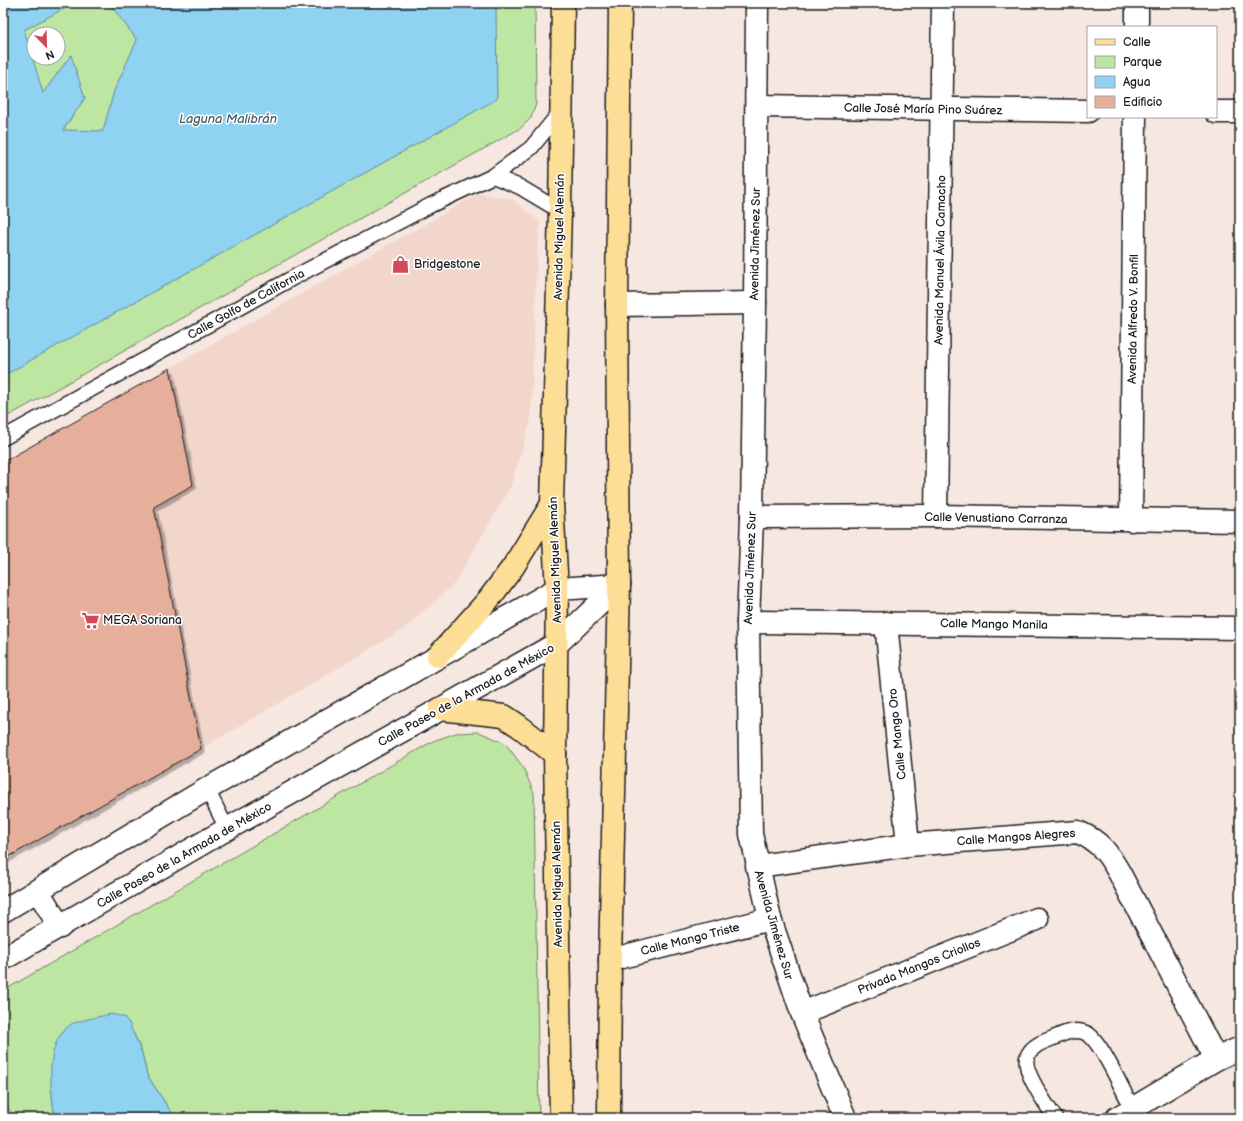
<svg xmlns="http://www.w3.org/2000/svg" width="1243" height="1121" font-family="'Balsamiq Sans',sans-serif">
<defs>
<filter id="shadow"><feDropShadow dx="3.5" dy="3.5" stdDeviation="0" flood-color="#0004"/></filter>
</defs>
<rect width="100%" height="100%" fill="#f7e7e1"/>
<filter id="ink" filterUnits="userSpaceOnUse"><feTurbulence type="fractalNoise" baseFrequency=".025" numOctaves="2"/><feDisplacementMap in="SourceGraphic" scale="8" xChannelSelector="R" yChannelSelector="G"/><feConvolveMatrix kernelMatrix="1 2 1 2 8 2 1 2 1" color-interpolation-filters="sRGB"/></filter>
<g filter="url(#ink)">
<path fill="#f2d6cc" d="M478,194l34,5 28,23 -3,34 -6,163 -20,67 -57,98 -50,45 -203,120 -198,111v-398z"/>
<g fill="#bde6a2" stroke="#6c815f" fill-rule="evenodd">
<path d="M3,3h532l1,101 -5,14 -10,10 -518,291zM34,34h24v24h-24z"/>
<path d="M479,732l26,11 18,24 11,26 5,325h-364l-28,-43 -5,-22 -8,-19 -82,63 3,21h-41l-11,-19v-108l430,-250 23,-8z"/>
</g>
<g fill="#90d2f1" stroke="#62899c">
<path d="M3,3h86l-24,5 -41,22 19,63 28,-38 14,43 -22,32 40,1 11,-40 23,-51 -28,-37h387l1,96 -494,277z"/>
<path d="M111,1014l13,3 5,6 13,30 5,22 28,43h-120c-4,-29 -12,-73 15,-93 5,-4 33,-9 41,-11z"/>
</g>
<path fill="#e5af9b" stroke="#1c1c1c" filter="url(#shadow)" d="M170,368l23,117 -39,22 47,242 -198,111v-398z"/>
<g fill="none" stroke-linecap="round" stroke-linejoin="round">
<defs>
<g id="service">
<path d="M493,176l27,11 40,24"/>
<path d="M3,438l295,-163 133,-70 62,-29 38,-28 30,-37"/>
<path d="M207,789l20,40"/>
<path d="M1055,1118c-8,-13 -35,-49 -27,-63 5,-11 18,-14 28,-18 10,-5 21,-9 32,-3 14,9 35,57 44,74"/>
</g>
<g id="minor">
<path d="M757,3l-2,300 -3,214 -4,105 3,212 19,85"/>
<path d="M1137,27v-24"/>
<path d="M757,106l331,5"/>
<path d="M1216,112h24"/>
<path d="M617,305l138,-2"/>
<path d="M936,516l7,-513"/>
<path d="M752,517l184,-1 304,5"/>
<path d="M1131,520l4,-403"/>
<path d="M748,622l492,6"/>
<path d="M886,623l22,222"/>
<path d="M757,866l151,-21 170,-13c23,10 30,21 42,42l96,185"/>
<path d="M802,1013l235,-94"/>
</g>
<g id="tertiary">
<path d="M610,960l160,-41 32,94 43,105"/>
<path d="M1117,1118l99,-59 24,-11"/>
</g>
<g id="secondary">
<path d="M38,891l22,36"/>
<path d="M3,911l204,-122 350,-200 62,-4"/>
<path d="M3,959l224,-130 331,-186 61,-58"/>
</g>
<g id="primary">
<path d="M438,656l51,-57 24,-32 39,-63"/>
<path d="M440,709l64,7 15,10 36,28"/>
<path d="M561,1118l-6,-364 2,-165 -5,-85 8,-293 3,-208"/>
<path d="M609,1118l1,-158 9,-375 -2,-280 3,-302"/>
</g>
</defs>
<use href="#service" stroke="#1c1c1c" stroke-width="17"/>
<use href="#minor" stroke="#1c1c1c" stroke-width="25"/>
<use href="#tertiary" stroke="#1c1c1c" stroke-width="25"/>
<use href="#secondary" stroke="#1c1c1c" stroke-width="25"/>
<use href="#primary" stroke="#1c1c1c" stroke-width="25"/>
<use href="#service" stroke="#fff" stroke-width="14"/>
<use href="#minor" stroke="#fff" stroke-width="22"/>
<use href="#tertiary" stroke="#fff" stroke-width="22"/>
<use href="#secondary" stroke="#fff" stroke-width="22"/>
<use href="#primary" stroke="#fdde96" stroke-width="22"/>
</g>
</g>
<defs>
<symbol id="shop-bare" viewBox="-9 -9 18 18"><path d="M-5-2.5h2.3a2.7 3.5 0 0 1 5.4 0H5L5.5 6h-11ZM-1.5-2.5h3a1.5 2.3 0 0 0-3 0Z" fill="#d1495b" stroke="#fff" stroke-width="2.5" paint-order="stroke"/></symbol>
<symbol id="supermarket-bare" viewBox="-9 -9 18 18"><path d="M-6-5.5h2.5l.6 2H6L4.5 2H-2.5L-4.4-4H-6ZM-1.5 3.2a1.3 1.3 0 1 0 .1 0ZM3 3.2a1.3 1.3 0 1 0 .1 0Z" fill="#d1495b" stroke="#fff" stroke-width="2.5" paint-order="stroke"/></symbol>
</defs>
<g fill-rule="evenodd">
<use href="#shop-bare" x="388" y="252" width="25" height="25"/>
<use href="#supermarket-bare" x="78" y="608" width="25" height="25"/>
</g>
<g text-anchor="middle" stroke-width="3" stroke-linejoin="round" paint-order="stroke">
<g font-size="12" fill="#1c1c1c" stroke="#fff">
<text transform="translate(923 109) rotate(1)" y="4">Calle José María Pino Suárez</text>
<text transform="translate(559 237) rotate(-89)" y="4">Avenida Miguel Alemán</text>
<text transform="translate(755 244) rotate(-89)" y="4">Avenida Jiménez Sur</text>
<text transform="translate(940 260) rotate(-89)" y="4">Avenida Manuel Ávila Camacho</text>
<text transform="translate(246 304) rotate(-29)" y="4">Calle Golfo de California</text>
<text transform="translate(1133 319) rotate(-89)" y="4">Avenida Alfredo V. Bonfil</text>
<text transform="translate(996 518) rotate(1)" y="4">Calle Venustiano Carranza</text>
<text transform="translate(555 560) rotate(-92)" y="4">Avenida Miguel Alemán</text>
<text transform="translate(750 568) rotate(-88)" y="4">Avenida Jiménez Sur</text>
<text transform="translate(994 624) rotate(1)" y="4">Calle Mango Manila</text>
<text transform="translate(466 695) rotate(-29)" y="4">Calle Paseo de la Armada de México</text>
<text transform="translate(897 734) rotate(-96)" y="4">Calle Mango Oro</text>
<text transform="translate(1016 837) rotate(-4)" y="4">Calle Mangos Alegres</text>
<text transform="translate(184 855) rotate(-30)" y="4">Calle Paseo de la Armada de México</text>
<text transform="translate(557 884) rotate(-91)" y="4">Avenida Miguel Alemán</text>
<text transform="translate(774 925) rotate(74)" y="4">Avenida Jiménez Sur</text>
<text transform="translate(690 939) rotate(-14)" y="4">Calle Mango Triste</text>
<text transform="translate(919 966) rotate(-22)" y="4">Privada Mangos Criollos</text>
</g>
<g font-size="12" fill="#1c1c1c" stroke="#fff" text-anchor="start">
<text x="414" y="268">Bridgestone</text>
<text x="103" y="624">MEGA Soriana</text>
</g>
<g font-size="13" font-style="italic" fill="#455c67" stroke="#fff">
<text x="228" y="123">Laguna Malibrán</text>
</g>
</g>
<rect width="1243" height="1121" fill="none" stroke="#fff" stroke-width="16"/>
<rect x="8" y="8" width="1227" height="1105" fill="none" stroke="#1c1c1c" stroke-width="1.5" filter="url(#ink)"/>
<rect x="1087" y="26" width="130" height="92" fill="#ffffff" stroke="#a4a4a4"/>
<rect x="1095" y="39" width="20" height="6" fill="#fdde96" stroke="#a4a4a4"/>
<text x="1123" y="46" font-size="12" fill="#1c1c1c">Calle</text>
<rect x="1095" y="56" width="20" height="12" fill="#bde6a2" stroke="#a4a4a4"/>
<text x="1123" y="66" font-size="12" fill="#1c1c1c">Parque</text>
<rect x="1095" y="76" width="20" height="12" fill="#90d2f1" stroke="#a4a4a4"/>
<text x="1123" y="86" font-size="12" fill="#1c1c1c">Agua</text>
<rect x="1095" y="96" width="20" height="12" fill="#e5af9b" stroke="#a4a4a4"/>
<text x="1123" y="106" font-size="12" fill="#1c1c1c">Edificio</text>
<g transform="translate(46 46) rotate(157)"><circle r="19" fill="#ffffff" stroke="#a4a4a4"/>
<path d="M0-3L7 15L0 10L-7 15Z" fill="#d1495b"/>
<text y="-6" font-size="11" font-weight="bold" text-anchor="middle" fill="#1c1c1c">N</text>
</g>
</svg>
